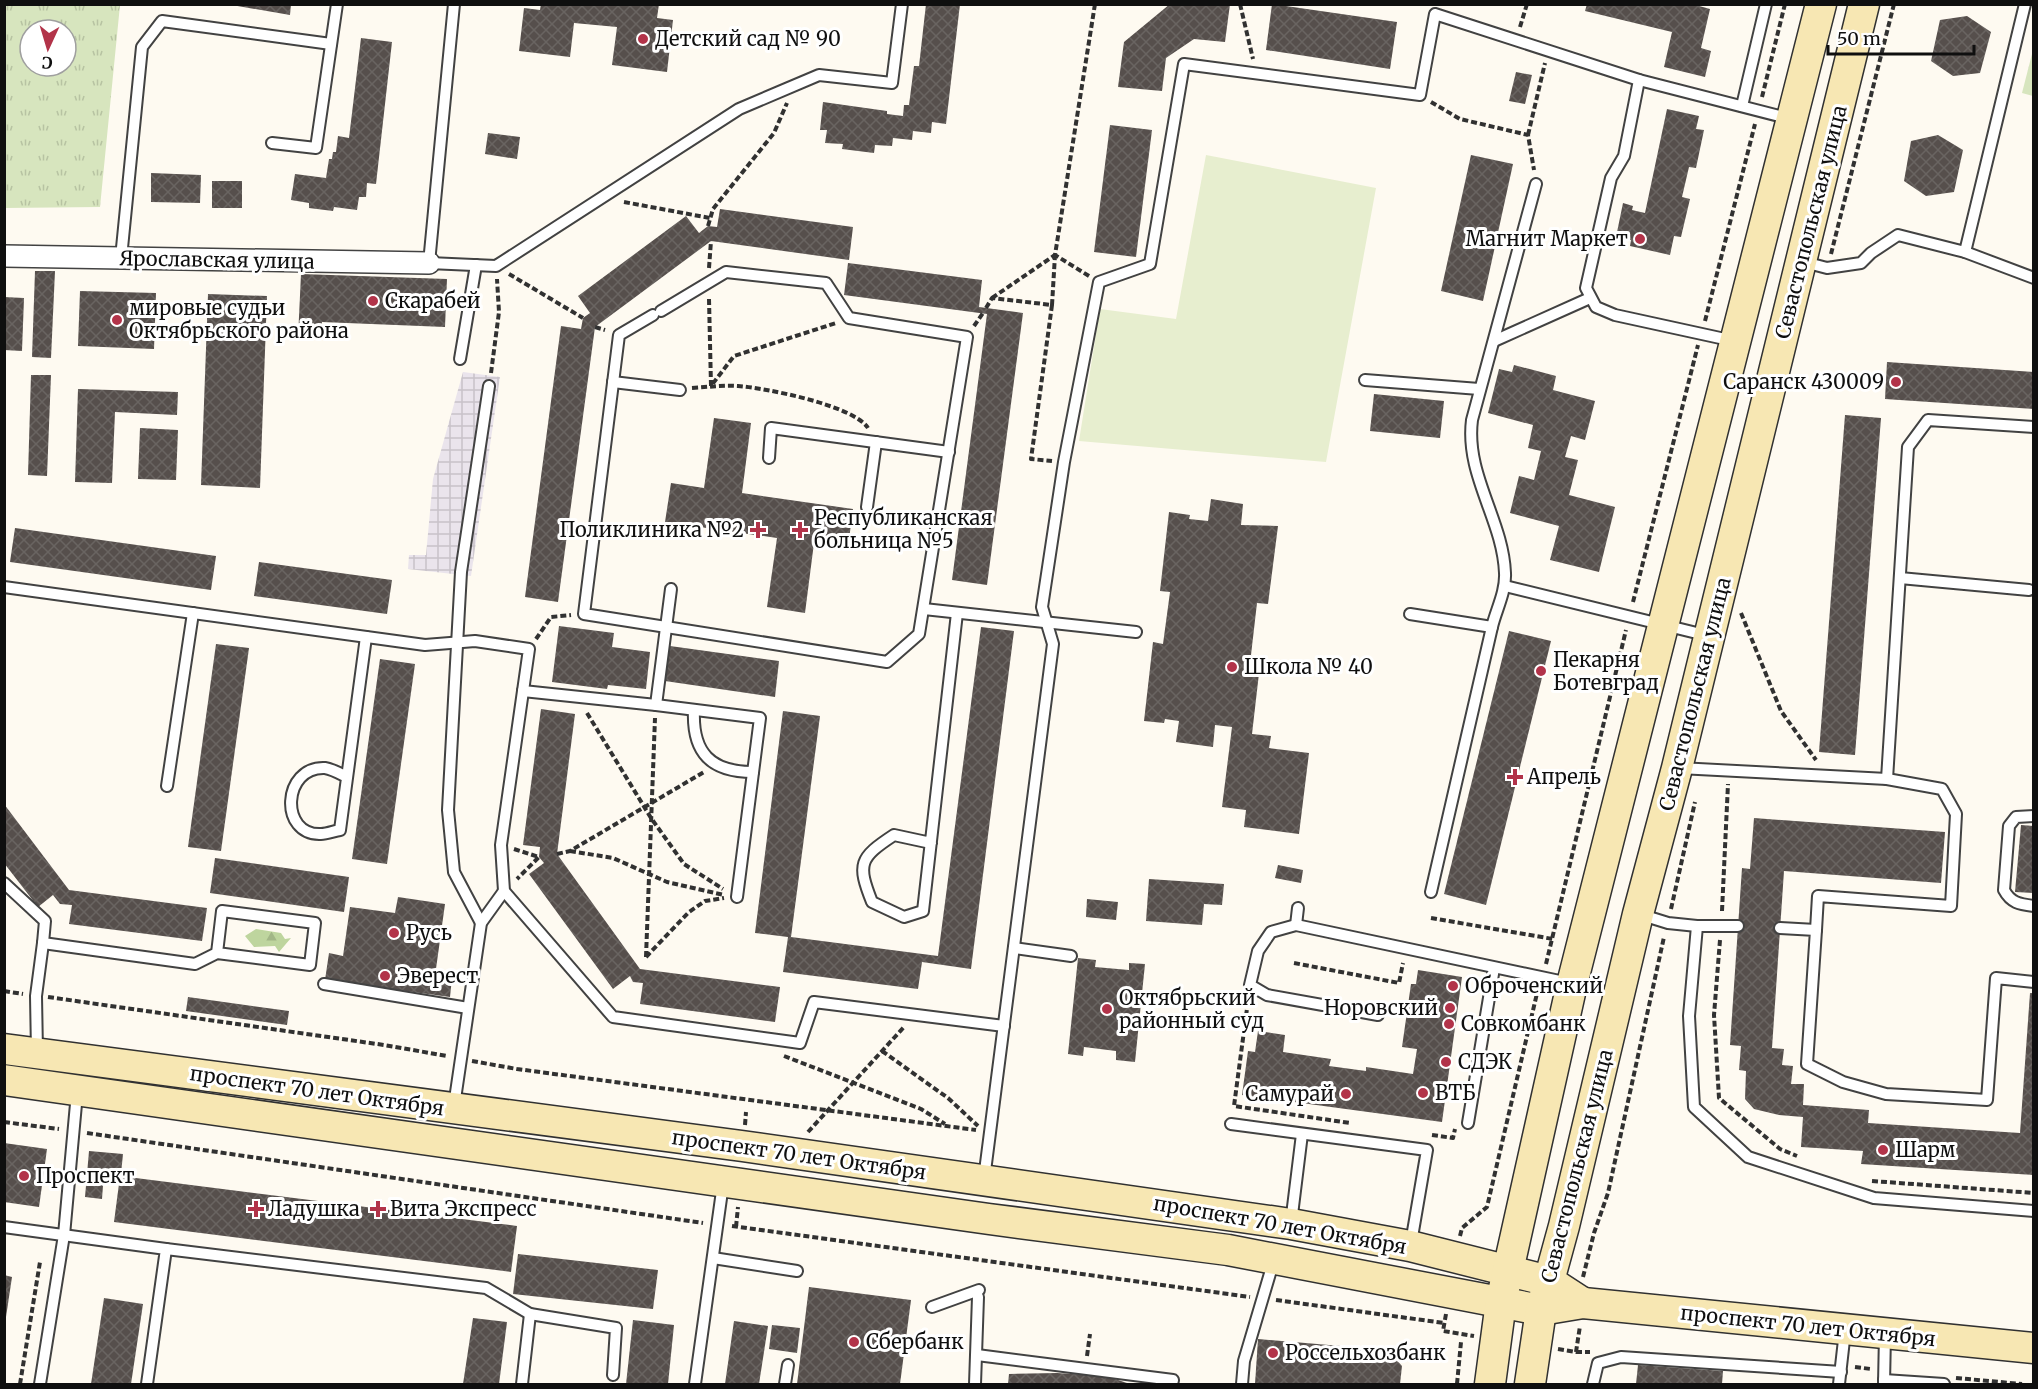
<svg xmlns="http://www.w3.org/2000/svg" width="2038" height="1389" font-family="Merriweather,serif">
<defs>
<pattern id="industrial-grid" width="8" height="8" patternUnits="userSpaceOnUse" patternTransform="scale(1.5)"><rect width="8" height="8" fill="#eae4ec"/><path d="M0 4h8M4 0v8" fill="none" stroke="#c8c2c9"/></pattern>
<pattern id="forest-firs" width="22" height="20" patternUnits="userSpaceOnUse" patternTransform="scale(1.5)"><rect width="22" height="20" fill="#bed59e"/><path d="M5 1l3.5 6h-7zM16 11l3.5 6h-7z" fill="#a2b687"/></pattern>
<pattern id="park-tufts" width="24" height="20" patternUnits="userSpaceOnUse" patternTransform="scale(1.5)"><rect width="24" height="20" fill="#d7e5be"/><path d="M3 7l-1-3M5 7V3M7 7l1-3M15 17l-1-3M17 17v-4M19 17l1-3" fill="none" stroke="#b7c3a2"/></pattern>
<pattern id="building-cross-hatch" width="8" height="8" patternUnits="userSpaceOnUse" patternTransform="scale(1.5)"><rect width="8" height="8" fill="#564f4c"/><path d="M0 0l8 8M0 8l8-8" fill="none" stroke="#696461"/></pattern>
</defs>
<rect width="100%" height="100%" fill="#fefaf1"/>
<path fill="url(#industrial-grid)" d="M463,372l37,5 -29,199 -63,-7 1,-14h17l7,-76z"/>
<path fill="url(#forest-firs)" d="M256,929l25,4 4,6 6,-1 -12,14 -4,-6 -21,1 -9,-11z"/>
<g fill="url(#park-tufts)" fill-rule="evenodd">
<path d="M4,5h116l-20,202 -95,1zM30,30h36v36h-36z"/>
<path d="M2033,50l1,46h-1l-11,-3z"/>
</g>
<path fill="#e7eecf" d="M1206,155l170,33 -50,274 -247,-21 21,-132 76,10z"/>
<g fill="url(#building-cross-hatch)">
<path d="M226,4h65l-1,11z"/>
<path d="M541,4h118l-2,14 16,2 -6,52 -55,-7 5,-38 -43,-4 -4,34 -51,-6 5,-43 16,2z"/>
<path d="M926,4h34l-14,120 -14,-2 -1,11 -18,-2 -1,9 -19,-2 -1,8 -17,-1 -1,8 -32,-4 1,-5 -18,-1 2,-13h-7l3,-28 64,9v3l16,2 1,-11h5l5,-39h5z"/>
<path d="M1170,4h60l-5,38 -31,-3 -28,19 -4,33 -44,-4 6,-45z"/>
<path d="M1272,4l125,18 -7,47 -124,-19z"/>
<path d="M1587,4h105l18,5 -9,39 10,3 -6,26 -41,-10 8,-35 -87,-21z"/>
<path d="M1967,16l24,16 -11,41 -27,3 -22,-15 9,-41z"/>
<path d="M361,38l31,4 -16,142 -9,-1 -1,14h-7l-2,13 -23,-3 -1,4 -24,-3v-5l-18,-3 4,-26 31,4 3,-19h3l1,-7h3l2,-16 11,2z"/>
<path d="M1516,72l16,3 -7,29 -16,-3z"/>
<path d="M1667,109l32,7 -3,13 8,1 -8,38 -7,-1 -7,30 8,2 -9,38 -7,-1 -4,19 -40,-9 1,-6 -15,-3 7,-34 10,3 -1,4 13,3z"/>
<path d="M1110,125l42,5 -16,127 -42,-5z"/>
<path d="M488,133l32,4 -3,22 -32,-5z"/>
<path d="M1938,135l25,15 -9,42 -28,4 -22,-15 7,-40z"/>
<path d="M1471,155l42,9 -30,137 -42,-10z"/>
<path d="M151,173l50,2 -1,28 -49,-1z"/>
<rect x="212" y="181" width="30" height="27"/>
<path d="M720,209l133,18 -4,33 -138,-19 -116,86 -37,275 -33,-5 36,-271 20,3 2,-11 7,-5 -12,-17 108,-80 13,17 9,-7 9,1z"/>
<path d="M848,263l134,17 -3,27 44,6 -36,272 -35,-5 35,-266 -143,-19z"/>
<path d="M35,271h20l-4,87 -19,-1z"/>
<path d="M301,274l146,5 -2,48 -123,-5v17l-24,-1z"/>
<path d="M80,291l76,2 -2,56 -76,-3z"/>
<path d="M208,294l59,2 -7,192 -59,-3z"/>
<path d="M4,297l20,1 -2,53 -18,-1z"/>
<path d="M1887,362l147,10v37l-149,-10z"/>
<path d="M1514,365l42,11 -3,14 42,11 -10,39 -14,-4 -6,21 13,3 -9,35 46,12 -16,65 -49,-12 9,-34 -49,-13 9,-37 15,4 7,-29 -13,-3 5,-23 -45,-12 11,-44 13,3z"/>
<path d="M31,375h20l-4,101 -19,-1z"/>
<path d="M78,389l100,3 -1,23 -62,-3 -3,71 -37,-1z"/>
<path d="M1374,394l70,7 -4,37 -70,-7z"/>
<path d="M1845,415l36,3 -26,337 -36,-3z"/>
<path d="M714,418l37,5 -9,70 111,16 -5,38 -34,-4 -9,70 -38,-6 10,-69 -112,-16 6,-39 33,5z"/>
<path d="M140,428l38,2 -2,50 -38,-1z"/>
<path d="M1211,499l32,5 -2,21 37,1 -10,78 -11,-1 -6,52 10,1 -9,78 19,2 -2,12 40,5 -10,81 -55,-7 2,-17 -24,-3 10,-80 -17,-2 -2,22 -37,-5 3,-21 -14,-2 -1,4 -20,-2 9,-79 10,2 7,-52 -10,-1 9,-79 21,3 -1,4 19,2z"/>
<path d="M15,528l201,28 -5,34 -201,-28z"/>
<path d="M259,562l133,18 -5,34 -133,-18z"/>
<path d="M559,626l55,7 -2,14 38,5 -4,37 -38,-4 -1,4 -55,-7z"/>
<path d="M981,627l33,4 -43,338 -49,-7 -4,27 -135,-17 5,-35 -33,-4 28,-222 37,5 -29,221 147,19z"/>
<path d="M1509,631l42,10 -65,264 -42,-11z"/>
<path d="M216,644l33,4 -28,203 -33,-4z"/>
<path d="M670,646l109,15 -4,36 -110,-16z"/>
<path d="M380,659l35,5 -28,200 -35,-5z"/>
<path d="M541,709l34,5 -18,140 83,115 140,18 -5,35 -135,-18 3,-21 -10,-1 -3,-6 -17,13 -84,-115 15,-11 -5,-6 1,-10 -17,-2z"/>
<path d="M4,804l65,86 138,18 -5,33 -133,-17 3,-19 -12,-1 -7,-9 -15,12 -34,-44z"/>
<path d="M1754,818l191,14 -4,51 -157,-12 -12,177 12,1 -2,16 11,1 -2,18h13l-1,21 66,5 -1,13 152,10 10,-140h4v182l-173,-11 2,-13 -62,-4 2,-30 -24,-2 -25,-6 -9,-10 1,-28 -7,-1 2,-24 -11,-1 12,-177 8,1z"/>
<path d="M2021,825l13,1v67l-19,-1z"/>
<path d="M215,858l134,19 -5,35 -134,-19z"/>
<path d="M1278,865l25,5 -2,13 -26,-5z"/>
<path d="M1149,879l75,5 -2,21 -18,-1 -2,21 -56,-4z"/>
<path d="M398,897l47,7 -10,72 17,2 -2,19 -125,-17 4,-27 14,3 7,-49 45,6z"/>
<path d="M1087,899l31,3 -2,18 -30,-3z"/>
<path d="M1078,958l18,2 -1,7 34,3v-7l16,1 -10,98 -19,-2v-9l-32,-4 -1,9 -15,-2z"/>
<path d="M1418,970l44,7 -20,145 -200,-27 6,-44 7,1 3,-21 27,4 -2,17 48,7 -2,7 37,5v-4l47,7 4,-25 -15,-2 9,-63h5z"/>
<path d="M188,997l101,14 -2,14 -101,-14z"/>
<path d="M4,1143l43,6 -8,58 -35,-5z"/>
<path d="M89,1151l34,3 -2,20 -17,-2 -2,27 -17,-2z"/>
<path d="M120,1176l397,50 -6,46 -397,-50z"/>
<path d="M518,1254l140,16 -5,39 -140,-15z"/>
<path d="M4,1275l8,2 -6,40h-2z"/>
<path d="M809,1287l102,13 -11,84h-103z"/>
<path d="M104,1298l39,6 -12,80h-40z"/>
<path d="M473,1318l34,4 -8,62h-36z"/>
<path d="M633,1320l41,5 -6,59h-42z"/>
<path d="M734,1321l34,5 -9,58h-34z"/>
<path d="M772,1325l28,3 -3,25 -28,-4z"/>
<path d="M1258,1339l130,11 14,16 -2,18h-145z"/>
<path d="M1638,1365l85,6 -1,13h-86z"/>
<path d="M1057,1373l49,3 24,8h-122l1,-10z"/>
</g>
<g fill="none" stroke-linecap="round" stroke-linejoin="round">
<defs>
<g id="lane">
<path d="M454,4l-25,259 67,3 243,-157 80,-34 73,8 10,-79"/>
<path d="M1639,80l152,39"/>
<path d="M1742,106l24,-102"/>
<path d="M272,143l44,5 21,-144"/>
<path d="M1965,252l69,26"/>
<path d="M121,258l21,-211 20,-26 169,23"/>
<path d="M1804,262l23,6 34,-5 10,-10 27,-18 67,17 60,-248"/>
<path d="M653,315l-34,20 -35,279 303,48 32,-28 48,-297 -118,-19 -23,-35 -100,-11 -65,39"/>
<path d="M1494,341l96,-43"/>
<path d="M460,359l16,-94"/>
<path d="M1365,380l114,9"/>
<path d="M613,382l67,8"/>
<path d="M769,458l2,-30 178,24"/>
<path d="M867,507l9,-65"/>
<path d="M1900,578l129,12"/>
<path d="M1505,586l204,50"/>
<path d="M4,587l421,58 50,-4 54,8 -28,196 3,46 109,126 187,26 14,-41 190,24"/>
<path d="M924,609l212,23"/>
<path d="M1410,614l82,13"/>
<path d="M523,691l133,14 15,-116"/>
<path d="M656,705l104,13 -23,179"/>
<path d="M694,710c-2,43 17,62 59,62"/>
<path d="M1679,768l208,11 55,10 14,25 -5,92 -133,-10 -2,34"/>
<path d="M347,777c-6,-3 -15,-8 -22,-9 -43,-2 -46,68 -4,66 6,0 13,-3 19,-4l26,-193"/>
<path d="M1887,779l21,-332 20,-27 106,7"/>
<path d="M167,786l26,-173"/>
<path d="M2034,816l-18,1 -7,9 -5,64c7,13 15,14 30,16"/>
<path d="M931,843l-37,-8c-35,23 -37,29 -22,67l32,15 19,-6 34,-298"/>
<path d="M4,883l41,38 -2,22 152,21 22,-11 93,12 5,-42 -93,-12 -5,42"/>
<path d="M1431,892l61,-265c4,-17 14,-35 13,-54 -2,-53 -40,-98 -33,-153l64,-236"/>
<path d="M1639,914l29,9 29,3"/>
<path d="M481,923l-27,-51 -6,-62 13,-238 28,-186"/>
<path d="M1296,925l2,-17"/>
<path d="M1738,926h-41l-8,90 5,91 54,50 126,41 160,13"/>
<path d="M1780,928l36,2 -9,134 36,18 43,12 101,6 9,-122 38,4"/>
<path d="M1014,948l57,8"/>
<path d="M324,984l144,24"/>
<path d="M1378,1015l-111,-20 -17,-10 8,-34 13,-19 25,-7 273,58"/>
<path d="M37,1052l-1,-56 7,-53"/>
<path d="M454,1106l27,-183 23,-32"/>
<path d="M1468,1123l26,-155"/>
<path d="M1231,1124l196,26 -16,93"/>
<path d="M984,1179l69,-535 -11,-37 22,-145 35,-180 51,-18 34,-200 236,31 15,-81 204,66 -15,76 -13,22 -25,110 10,19 19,8 119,26"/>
<path d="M1291,1223l11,-89"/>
<path d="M4,1227l162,22 -19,135"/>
<path d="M166,1249l320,39 44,26 86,14 -3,47"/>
<path d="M713,1258l84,13"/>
<path d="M932,1307l47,-17"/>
<path d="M977,1355l196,25 -1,4"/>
<path d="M1884,1380l60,4"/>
<path d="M40,1384l24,-149 13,-142"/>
<path d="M522,1384l8,-70"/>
<path d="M695,1384l28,-200"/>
<path d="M785,1384l3,-19"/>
<path d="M975,1384l3,-87"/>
<path d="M1242,1384l2,-23 30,-101"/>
<path d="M1593,1384l5,-21 23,-6 220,15"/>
<path d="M1839,1384l6,-53"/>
<path d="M1884,1384l1,-50"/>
</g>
<path id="street" d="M4,256l425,7"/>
<g id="secondary">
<path d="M4,1049l738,97 549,78 119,22 139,35 34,22"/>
<path d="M4,1080l985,139 239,31 313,60 42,-7 451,45"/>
<path d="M1490,1384l11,-82 71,-318 249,-980"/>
<path d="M1530,1384l11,-74 23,-84 74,-312 39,-146 187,-764"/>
</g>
</defs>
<use href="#lane" stroke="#424242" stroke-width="14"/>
<use href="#street" stroke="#424242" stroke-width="24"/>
<use href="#secondary" stroke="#313131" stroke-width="33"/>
<g stroke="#313131" stroke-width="4" stroke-dasharray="6 3" stroke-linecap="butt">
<path d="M1240,4l13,55"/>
<path d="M1520,27l7,-23"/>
<path d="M1762,97l23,-93"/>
<path d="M1431,102l29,17 68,16 6,35"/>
<path d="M1528,135l17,-72"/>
<path d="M624,202l86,16"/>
<path d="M708,226l5,-17 61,-76 13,-30"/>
<path d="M1831,254l63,-250"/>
<path d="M709,268l2,-27"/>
<path d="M509,274l74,44"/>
<path d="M1089,276l-34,-21 40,-251"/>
<path d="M992,298l63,-43"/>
<path d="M709,299l2,87 23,-30 102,-33"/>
<path d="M1052,305l3,-50"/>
<path d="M986,308l6,-10 60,7 -21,154 21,2"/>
<path d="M1705,321l50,-197"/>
<path d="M974,326l9,-13"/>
<path d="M595,327l10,3"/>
<path d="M491,373l8,-61 -2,-33"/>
<path d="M692,388c16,-1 31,-3 46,-2 27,2 115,19 130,42"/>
<path d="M1633,602l65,-257"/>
<path d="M1741,613l40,98 35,49"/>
<path d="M536,639l15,-22 20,-2"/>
<path d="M587,713l64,105 33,46 39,25"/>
<path d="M514,849l25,8 -22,22"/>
<path d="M570,851l43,7 54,24 57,13"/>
<path d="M557,854l13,-3 134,-79"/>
<path d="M1671,909l24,-107"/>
<path d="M1722,911l6,-127"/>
<path d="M1431,918l122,21"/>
<path d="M1720,940l-6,75 5,83 61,51 17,7"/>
<path d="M646,957l9,-239"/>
<path d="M646,957l43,-45 16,-11 19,-3"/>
<path d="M1294,963l105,20 4,-20"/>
<path d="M1546,964l80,-334"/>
<path d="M4,991l19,3"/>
<path d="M48,997l336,48 63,11"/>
<path d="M1248,1001l-14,105 116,17"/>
<path d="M882,1051l66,47 30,28"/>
<path d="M784,1056l137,53 24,15"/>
<path d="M472,1061l45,8 459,61"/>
<path d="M4,1122l55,7"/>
<path d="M745,1125l1,-13"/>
<path d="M808,1132l96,-105"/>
<path d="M87,1133l616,90"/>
<path d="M1432,1135l21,3 2,-9"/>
<path d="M1872,1181l162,12"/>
<path d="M732,1226l518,71"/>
<path d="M736,1227l2,-20"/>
<path d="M1460,1236l2,-8 25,-21 51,-218"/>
<path d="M1583,1277l11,-44 14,-40 56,-256"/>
<path d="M1276,1300l168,23"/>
<path d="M1446,1314l-3,17 31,5"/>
<path d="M1558,1349l18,3 4,-26"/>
<path d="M1576,1352h14"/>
<path d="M1087,1356l3,-22"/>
<path d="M1855,1367l16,2"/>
<path d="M1956,1378l66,6"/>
<path d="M20,1384l20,-122"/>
<path d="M1457,1384l4,-42"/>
</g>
<use href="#lane" stroke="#fff" stroke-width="10"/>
<use href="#street" stroke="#fff" stroke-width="21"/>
<use href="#secondary" stroke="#f7e7b3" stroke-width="30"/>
</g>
<g fill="#b23349" stroke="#fff" stroke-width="2">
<circle cx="643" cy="39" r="6"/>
<circle cx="1640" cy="239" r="6"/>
<circle cx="373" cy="301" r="6"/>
<circle cx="117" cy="320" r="6"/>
<circle cx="1896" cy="382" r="6"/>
<path d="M755 521h6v6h6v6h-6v6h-6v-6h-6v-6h6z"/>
<path d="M797 521h6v6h6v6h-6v6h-6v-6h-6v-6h6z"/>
<circle cx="1232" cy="667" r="6"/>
<circle cx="1541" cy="671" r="6"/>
<path d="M1512 768h6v6h6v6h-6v6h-6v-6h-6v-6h6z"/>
<circle cx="394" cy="933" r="6"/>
<circle cx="385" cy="976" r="6"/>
<circle cx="1453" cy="986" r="6"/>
<circle cx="1450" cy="1008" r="6"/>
<circle cx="1107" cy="1009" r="6"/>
<circle cx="1449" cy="1024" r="6"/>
<circle cx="1446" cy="1062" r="6"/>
<circle cx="1423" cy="1093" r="6"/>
<circle cx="1346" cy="1094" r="6"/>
<circle cx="1883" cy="1150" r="6"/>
<circle cx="24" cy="1176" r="6"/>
<path d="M253 1200h6v6h6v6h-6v6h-6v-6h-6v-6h6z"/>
<path d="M375 1200h6v6h6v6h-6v6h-6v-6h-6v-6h6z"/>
<circle cx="854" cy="1342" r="6"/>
<circle cx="1273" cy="1353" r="6"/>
</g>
<g text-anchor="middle" stroke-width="6" stroke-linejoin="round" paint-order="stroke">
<g font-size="20" fill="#0f0f0f" stroke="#fff" text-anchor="start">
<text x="655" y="46">Детский сад № 90</text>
<text x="1628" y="246" text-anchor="end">Магнит Маркет</text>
<text x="385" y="308">Скарабей</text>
<text x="129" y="315">мировые судьи<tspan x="129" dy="23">Октябрьского района</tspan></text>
<text x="1884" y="389" text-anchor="end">Саранск 430009</text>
<text x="814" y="525">Республиканская<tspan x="814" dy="23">больница №5</tspan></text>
<text x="744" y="537" text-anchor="end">Поликлиника №2</text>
<text x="1553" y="667">Пекарня<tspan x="1553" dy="23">Ботевград</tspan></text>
<text x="1244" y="674">Школа № 40</text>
<text x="1527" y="784">Апрель</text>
<text x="406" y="940">Русь</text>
<text x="397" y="983">Эверест</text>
<text x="1465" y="993">Оброченский</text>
<text x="1119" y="1005">Октябрьский<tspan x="1119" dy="23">районный суд</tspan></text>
<text x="1438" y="1015" text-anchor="end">Норовский</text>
<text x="1461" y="1031">Совкомбанк</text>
<text x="1458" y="1069">СДЭК</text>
<text x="1435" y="1100">ВТБ</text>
<text x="1334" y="1101" text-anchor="end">Самурай</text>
<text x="1895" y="1157">Шарм</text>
<text x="36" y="1183">Проспект</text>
<text x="268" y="1216">Ладушка</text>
<text x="390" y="1216">Вита Экспресс</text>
<text x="866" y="1349">Сбербанк</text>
<text x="1285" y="1360">Россельхозбанк</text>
</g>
<g font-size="20" fill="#0f0f0f" stroke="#fff">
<text transform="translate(1811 222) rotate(-76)" y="7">Севастопольская улица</text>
<text transform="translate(217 260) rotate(1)" y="7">Ярославская улица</text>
<text transform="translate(1695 694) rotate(-76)" y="7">Севастопольская улица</text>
<text transform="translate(317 1091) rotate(8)" y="7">проспект 70 лет Октября</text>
<text transform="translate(799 1155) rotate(8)" y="7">проспект 70 лет Октября</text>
<text transform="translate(1577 1166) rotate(-76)" y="7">Севастопольская улица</text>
<text transform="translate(1280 1225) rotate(10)" y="7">проспект 70 лет Октября</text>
<text transform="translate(1808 1326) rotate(6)" y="7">проспект 70 лет Октября</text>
</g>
</g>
<rect width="2038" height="1389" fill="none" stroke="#0f0f0f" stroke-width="12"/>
<g transform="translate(48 48) rotate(184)"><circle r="28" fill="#ffffff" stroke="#9f9f9f" stroke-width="1.5"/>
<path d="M0-4.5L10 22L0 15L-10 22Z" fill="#b23349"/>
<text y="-9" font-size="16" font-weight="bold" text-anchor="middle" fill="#0f0f0f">С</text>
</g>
<path d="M1828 45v9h146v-9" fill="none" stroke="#0f0f0f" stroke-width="3"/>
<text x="1837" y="45" font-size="18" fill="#0f0f0f" stroke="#ffffff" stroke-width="4.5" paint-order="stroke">50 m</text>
</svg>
